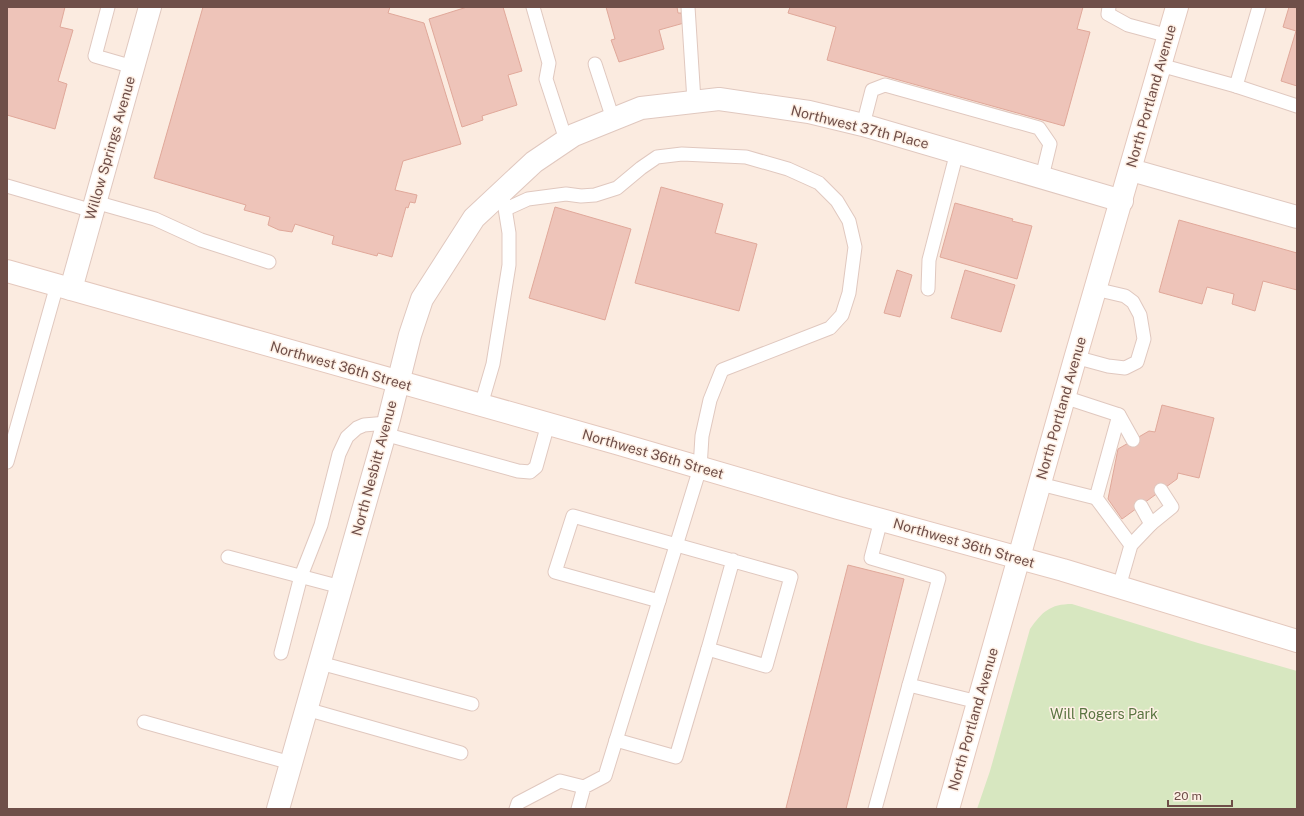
<svg xmlns="http://www.w3.org/2000/svg" width="1304" height="816" font-family="'Public Sans',sans-serif">
<rect width="100%" height="100%" fill="#fbebe0"/>
<path fill="#d7e7c0" d="M1072,604l126,39 99,28v138h-320l13,-38 40,-142c12,-17 20,-25 42,-25z"/>
<g fill="#eec4b9" stroke="#e0a89a">
<path d="M7,7h58l-5,20 13,3 -15,51 9,3 -12,45 -48,-14z"/>
<path d="M203,7h187l-2,6 36,10 37,121 -58,17 -8,29 22,5 -2,8 -5,-1 -2,6 -2,-1 -14,50 -14,-4 -1,3 -45,-12 2,-8 -39,-12 -3,8 -13,-2 -11,-5 2,-8 -26,-7 2,-5 -92,-27z"/>
<path d="M467,7h36l19,64 -14,4 9,30 -35,11 1,4 -21,7 -33,-108z"/>
<path d="M606,7h71l1,6h3l3,10 -25,7 5,19 -45,13 -8,-22 4,-1z"/>
<path d="M790,7h293l-6,22 13,3 -26,94 -237,-66 9,-33 -48,-14z"/>
<path d="M1289,7l8,1v78l-16,-5 15,-50 -13,-4z"/>
<path d="M661,187l62,17 -8,29 42,11 -18,67 -104,-28z"/>
<path d="M955,203l58,16 -1,2 20,5 -15,53 -77,-22z"/>
<path d="M555,207l76,22 -26,91 -76,-22z"/>
<path d="M1179,220l118,33v37l-34,-9 -8,30 -23,-7 2,-10 -27,-7 -5,17 -43,-12z"/>
<path d="M897,270l15,5 -12,42 -16,-4z"/>
<path d="M965,270l50,15 -14,47 -50,-14z"/>
<path d="M1162,405l52,13 -15,60 -21,-5 -1,6 -55,40 -14,-20 10,-50 31,-18 6,1z"/>
<path d="M848,565l56,14 -58,230h-55l-5,-1z"/>
</g>
<g fill="none" stroke-linecap="round" stroke-linejoin="round">
<defs>
<g id="service">
<path d="M108,7l-13,49 38,11"/>
<path d="M533,7l16,56 -3,16 20,61"/>
<path d="M688,7l6,94"/>
<path d="M1109,7l-1,7 20,11 41,11"/>
<path d="M595,64l18,55"/>
<path d="M1160,65l76,21 23,-79"/>
<path d="M1236,86l61,20"/>
<path d="M863,125l9,-35 13,-5 154,43 11,16 -8,33"/>
<path d="M7,186l86,25"/>
<path d="M95,202l60,17 46,21 68,22"/>
<path d="M506,209l22,-10 38,-5 15,2 14,-1 22,-7 24,-20 16,-11 25,-3 64,3 42,12 31,14 18,18 12,20 6,26 -6,46 -7,22 -12,13 -108,42 -12,30 -8,36 -2,32 -95,308 -21,11 -6,22"/>
<path d="M928,289l1,-29 28,-108"/>
<path d="M1075,357l33,9 17,2 12,-6 7,-23 -4,-24 -7,-13 -8,-6 -30,-7"/>
<path d="M1064,397l55,18 14,25"/>
<path d="M481,405l12,-41 16,-99v-32l-5,-31"/>
<path d="M384,434l134,37 12,1 6,-5 12,-43"/>
<path d="M7,462l50,-177"/>
<path d="M1040,484l56,14 23,-83"/>
<path d="M1096,498l35,47"/>
<path d="M1141,506l10,18"/>
<path d="M881,520l-10,38 68,20 -30,107 69,17"/>
<path d="M228,557l113,30"/>
<path d="M1119,587l12,-42 20,-21 21,-17 -11,-17"/>
<path d="M659,601l-104,-29 18,-56 218,61 -25,89 -58,-17 25,-89"/>
<path d="M281,653l20,-77 20,-51 18,-71 8,-17 10,-9 7,-3 23,-2"/>
<path d="M320,663l152,41"/>
<path d="M306,709l155,44"/>
<path d="M144,722l147,41"/>
<path d="M616,740l60,17 32,-108"/>
<path d="M516,809l2,-6 42,-22 24,6"/>
<path d="M875,809l34,-124"/>
</g>
<g id="minor">
<path d="M1131,170l166,47"/>
<path d="M71,289l79,-282"/>
<path d="M278,809l111,-390 21,-84 12,-36 52,-81 60,-56 40,-27 67,-27 78,-9 90,13 54,13 259,76"/>
</g>
<g id="secondary">
<path d="M7,271l609,172 222,65 225,62 234,71"/>
<path d="M948,809l127,-450 102,-352"/>
</g>
</defs>
<use href="#service" stroke="#e0c8bf" stroke-width="15"/>
<use href="#minor" stroke="#e0c8bf" stroke-width="24"/>
<use href="#secondary" stroke="#e4c8bd" stroke-width="24"/>
<use href="#service" stroke="#fff" stroke-width="13"/>
<use href="#minor" stroke="#fff" stroke-width="22"/>
<use href="#secondary" stroke="#fff" stroke-width="22"/>
</g>
<g text-anchor="middle" stroke-width="3" stroke-linejoin="round" paint-order="stroke">
<g font-size="14" fill="#6f4f49" stroke="#fef0e5">
<text transform="translate(1151 96) rotate(-74)" y="5">North Portland Avenue</text>
<text transform="translate(860 127) rotate(14)" y="5">Northwest 37th Place</text>
<text transform="translate(110 148) rotate(-74)" y="5">Willow Springs Avenue</text>
<text transform="translate(341 366) rotate(16)" y="5">Northwest 36th Street</text>
<text transform="translate(1061 408) rotate(-74)" y="5">North Portland Avenue</text>
<text transform="translate(653 454) rotate(16)" y="5">Northwest 36th Street</text>
<text transform="translate(374 468) rotate(-75)" y="5">North Nesbitt Avenue</text>
<text transform="translate(964 543) rotate(16)" y="5">Northwest 36th Street</text>
<text transform="translate(973 719) rotate(-74)" y="5">North Portland Avenue</text>
</g>
<g font-size="14" fill="#5b7542" stroke="#fef0e5">
<text x="1104" y="719">Will Rogers Park</text>
</g>
</g>
<rect width="1304" height="816" fill="none" stroke="#6f4f49" stroke-width="16"/>
<path d="M1168 800v6h64v-6" fill="none" stroke="#6f4f49" stroke-width="2"/>
<text x="1174" y="800" font-size="12" fill="#6f4f49" stroke="#fef0e5" stroke-width="3" paint-order="stroke">20 m</text>
</svg>
